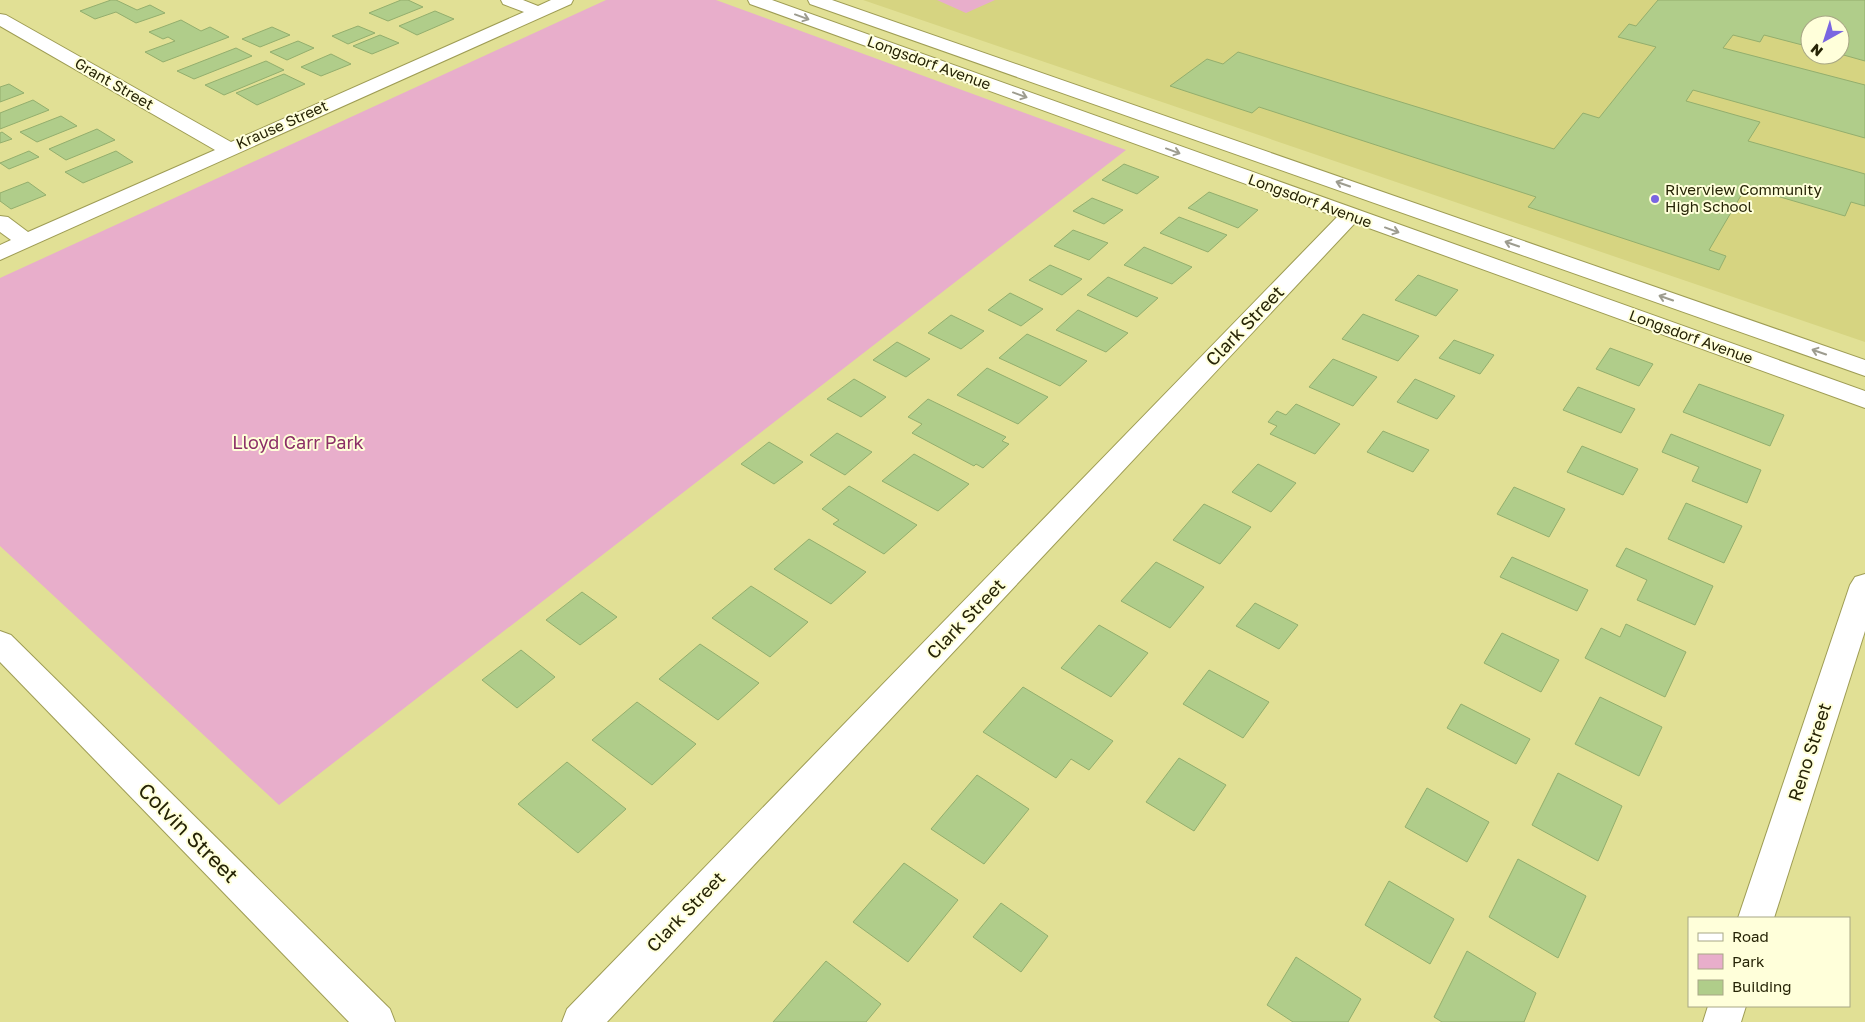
<svg xmlns="http://www.w3.org/2000/svg" width="1865" height="1022" font-family="'Golos Text',sans-serif">
<rect width="100%" height="100%" fill="#e1e095"/>
<path fill="#d6d481" fill-rule="evenodd" d="M863,0h1002v342zM1810,25h30v30h-30z"/>
<g fill="#e8aecb">
<path d="M606,0h110l410,150 -847,655 -279,-259v-268z"/>
<path d="M937,0h58l-29,13z"/>
</g>
<g fill="#b0cd8a" stroke="#93ae6d">
<path d="M111,0h5l21,10 13,-5 15,8 -29,10 -20,-11 -21,7 -15,-8z"/>
<path d="M401,0h7l15,7 -35,14 -19,-8z"/>
<path d="M1658,0h207v61l-25,-7v-29h-30v22l-46,-12 -4,7 -27,-7 -10,13 142,37v53l-172,-48 -7,11 74,21 -12,19 117,33v32l-14,-4 -6,14 -99,-29 -37,63 17,6 -7,14 -191,-63 8,-10 -277,-90 -7,6 -82,-27 37,-27 16,5 15,-12 316,97 29,-36 16,5 57,-71 -38,-10 11,-13 7,2z"/>
<path d="M435,11l19,8 -37,16 -18,-9z"/>
<path d="M181,20l20,11 9,-4 19,10 -66,25 -18,-10 30,-11 -7,-4 -5,2 -14,-7z"/>
<path d="M358,26l17,7 -27,11 -16,-8z"/>
<path d="M272,27l18,8 -30,12 -18,-8z"/>
<path d="M380,35l19,8 -27,11 -19,-8z"/>
<path d="M298,41l16,7 -27,12 -17,-8z"/>
<path d="M236,48l16,8 -58,23 -17,-8z"/>
<path d="M331,54l20,10 -30,12 -20,-9z"/>
<path d="M266,61l18,9 -60,25 -19,-10z"/>
<path d="M284,74l21,10 -48,21 -21,-12z"/>
<path d="M9,84l15,9 -24,9v-15z"/>
<path d="M33,100l16,10 -49,19v-16z"/>
<path d="M61,116l16,10 -40,16 -17,-10z"/>
<path d="M97,129l18,11 -49,20 -17,-11z"/>
<path d="M2,132l10,7 -12,4v-10z"/>
<path d="M29,151l10,6 -30,12 -9,-6z"/>
<path d="M116,151l17,11 -50,21 -18,-11z"/>
<path d="M1124,164l35,13 -22,17 -35,-14z"/>
<path d="M28,182l18,13 -35,14 -11,-8v-8z"/>
<path d="M1209,192l49,18 -20,18 -50,-20z"/>
<path d="M1092,198l31,12 -19,14 -31,-13z"/>
<path d="M1179,217l48,18 -19,17 -48,-19z"/>
<path d="M1073,230l35,13 -19,17 -35,-14z"/>
<path d="M1144,247l48,20 -20,17 -48,-19z"/>
<path d="M1050,265l32,14 -20,16 -33,-15z"/>
<path d="M1418,275l40,15 -22,26 -41,-16z"/>
<path d="M1108,277l50,21 -21,19 -50,-22z"/>
<path d="M1010,293l33,16 -22,17 -33,-16z"/>
<path d="M1078,310l50,23 -22,19 -50,-22z"/>
<path d="M1363,314l56,22 -21,25 -56,-22z"/>
<path d="M951,315l33,16 -23,18 -33,-16z"/>
<path d="M1027,334l60,27 -27,25 -61,-28z"/>
<path d="M1454,340l40,15 -14,19 -41,-16z"/>
<path d="M897,342l33,17 -24,18 -33,-17z"/>
<path d="M1610,348l43,16 -14,22 -43,-17z"/>
<path d="M1333,359l44,18 -24,29 -44,-19z"/>
<path d="M987,368l61,29 -30,27 -61,-29z"/>
<path d="M854,379l32,18 -25,20 -34,-18z"/>
<path d="M1415,379l40,17 -18,23 -40,-17z"/>
<path d="M1699,384l85,31 -14,31 -87,-34z"/>
<path d="M1578,387l57,22 -14,24 -58,-23z"/>
<path d="M928,399l78,38 -4,4 7,3 -26,24 -7,-4 -2,2 -62,-33 10,-9 -14,-7z"/>
<path d="M1296,404l44,20 -25,30 -45,-20 7,-8 -9,-4 9,-11 9,4z"/>
<path d="M1383,431l46,19 -16,22 -46,-20z"/>
<path d="M837,433l35,19 -27,23 -35,-20z"/>
<path d="M1671,434l90,36 -14,33 -55,-22 7,-14 -37,-15z"/>
<path d="M769,442l34,20 -29,22 -33,-20z"/>
<path d="M1582,446l56,23 -15,26 -56,-23z"/>
<path d="M914,454l55,30 -31,27 -56,-30z"/>
<path d="M1258,464l38,19 -25,29 -39,-20z"/>
<path d="M849,486l68,39 -33,29 -51,-30 6,-4 -17,-11z"/>
<path d="M1514,487l51,22 -16,28 -52,-23z"/>
<path d="M1686,503l56,23 -18,37 -56,-24z"/>
<path d="M1204,504l47,23 -31,37 -47,-24z"/>
<path d="M809,539l57,33 -35,32 -57,-35z"/>
<path d="M1626,548l87,38 -18,39 -58,-25 10,-20 -31,-14z"/>
<path d="M1512,557l76,33 -11,21 -77,-34z"/>
<path d="M1156,562l48,25 -34,41 -49,-27z"/>
<path d="M751,586l57,36 -38,35 -58,-39z"/>
<path d="M582,592l35,25 -37,28 -34,-25z"/>
<path d="M1255,603l43,22 -19,24 -43,-23z"/>
<path d="M1626,624l60,28 -21,45 -80,-39 16,-30 19,9z"/>
<path d="M1099,625l49,28 -37,44 -50,-29z"/>
<path d="M1502,633l57,27 -18,32 -57,-29z"/>
<path d="M700,644l59,39 -41,37 -59,-41z"/>
<path d="M521,650l34,27 -38,31 -35,-28z"/>
<path d="M1209,670l60,32 -26,36 -60,-34z"/>
<path d="M1023,687l90,54 -24,29 -18,-11 -15,19 -73,-46z"/>
<path d="M1600,697l62,30 -23,49 -64,-32z"/>
<path d="M637,702l59,42 -44,41 -60,-45z"/>
<path d="M1461,704l69,35 -14,25 -69,-36z"/>
<path d="M1179,758l47,27 -32,46 -48,-29z"/>
<path d="M567,762l59,47 -48,44 -60,-49z"/>
<path d="M1558,773l64,33 -24,55 -66,-36z"/>
<path d="M977,775l52,34 -45,55 -53,-35z"/>
<path d="M1427,788l62,34 -22,40 -62,-35z"/>
<path d="M1518,859l68,37 -28,62 -69,-41z"/>
<path d="M904,863l54,37 -50,62 -55,-40z"/>
<path d="M1389,881l65,38 -24,45 -65,-39z"/>
<path d="M1001,903l47,33 -27,36 -48,-35z"/>
<path d="M1467,951l69,42 -12,29h-82l-8,-5z"/>
<path d="M1296,957l65,42 -13,23h-55l-26,-17z"/>
<path d="M826,961l55,43 -15,18h-93z"/>
</g>
<g fill="none" stroke-linecap="round" stroke-linejoin="round">
<defs>
<g id="minor">
<path d="M501,0h22l15,6 13,-6h22l-2,4 -571,256v-15l11,-5 -11,-8v-16l8,1 20,15 187,-82 -215,-124v-12l6,1 225,127 293,-130 -21,-8z"/>
<path d="M748,0h24l1093,391v17l-510,-185 -748,799h-45l5,-13 770,-792 -587,-213z"/>
<path d="M808,0h24l1033,360v16l-1055,-372z"/>
<path d="M1865,574v57l-91,287h-36l112,-333 5,-8z"/>
<path d="M0,631l11,4 379,374 5,13h-46l-349,-360z"/>
<path d="M1708,1006h38l-5,16h-38z"/>
</g>
</defs>
<use href="#minor" stroke="#9e9c54" stroke-width="2"/>
<use href="#minor" fill="#fff" fill-rule="evenodd"/>
</g>
<defs><path id="oneway-shaft" d="M-6 0H5M1.5-3L5.5 0L1.5 3" fill="none" stroke-width="1.6" stroke-linecap="round" stroke-linejoin="round" transform="scale(1.25)"/></defs>
<g stroke="#9d9c8f">
<use href="#oneway-shaft" transform="translate(802 17) rotate(20)"/>
<use href="#oneway-shaft" transform="translate(1020 95) rotate(20)"/>
<use href="#oneway-shaft" transform="translate(1173 151) rotate(20)"/>
<use href="#oneway-shaft" transform="translate(1343 184) rotate(-161)"/>
<use href="#oneway-shaft" transform="translate(1392 230) rotate(20)"/>
<use href="#oneway-shaft" transform="translate(1512 244) rotate(-161)"/>
<use href="#oneway-shaft" transform="translate(1666 298) rotate(-161)"/>
<use href="#oneway-shaft" transform="translate(1819 352) rotate(-161)"/>
</g>
<circle fill="#7a66e1" stroke="#ffffda" stroke-width="2" cx="1655" cy="199" r="5"/>
<g text-anchor="middle" stroke-width="4" stroke-linejoin="round" paint-order="stroke">
<g font-size="15" fill="#262406" stroke="#ffffda">
<text transform="translate(929 63) rotate(20)" y="5">Longsdorf Avenue</text>
<text transform="translate(114 84) rotate(30)" y="5">Grant Street</text>
<text transform="translate(282 125) rotate(-24)" y="5">Krause Street</text>
<text transform="translate(1310 201) rotate(20)" y="5">Longsdorf Avenue</text>
<text transform="translate(1691 337) rotate(20)" y="5">Longsdorf Avenue</text>
</g>
<g font-size="15" fill="#262406" stroke="#ffffda" text-anchor="start">
<text x="1665" y="195">Riverview Community<tspan x="1665" dy="17">High School</tspan></text>
</g>
<g font-size="18" fill="#262406" stroke="#ffffda">
<text transform="translate(1245 326) rotate(-46)" y="6">Clark Street</text>
<text transform="translate(966 619) rotate(-46)" y="6">Clark Street</text>
<text transform="translate(1810 752) rotate(-72)" y="6">Reno Street</text>
<text transform="translate(686 912) rotate(-46)" y="6">Clark Street</text>
</g>
<g font-size="18" fill="#8c2f67" stroke="#ffffda">
<text x="298" y="449">Lloyd Carr Park</text>
</g>
<g font-size="21" fill="#262406" stroke="#ffffda">
<text transform="translate(188 833) rotate(45)" y="7">Colvin Street</text>
</g>
</g>
<rect x="1688" y="917" width="162" height="90" fill="#ffffda" stroke="#a8a785"/>
<rect x="1698" y="933" width="25" height="8" fill="#ffffff" stroke="#a8a785"/>
<text x="1732" y="942" font-size="15" fill="#262406">Road</text>
<rect x="1698" y="954" width="25" height="15" fill="#e8aecb" stroke="#a8a785"/>
<text x="1732" y="967" font-size="15" fill="#262406">Park</text>
<rect x="1698" y="980" width="25" height="15" fill="#b0cd8a" stroke="#a8a785"/>
<text x="1732" y="992" font-size="15" fill="#262406">Building</text>
<g transform="translate(1825 40) rotate(219)"><circle r="24" fill="#ffffda" stroke="#a8a785"/>
<path d="M0-4L9 19L0 12L-9 19Z" fill="#7a66e1"/>
<text y="-8" font-size="14" font-weight="bold" text-anchor="middle" fill="#262406">N</text>
</g>
</svg>
